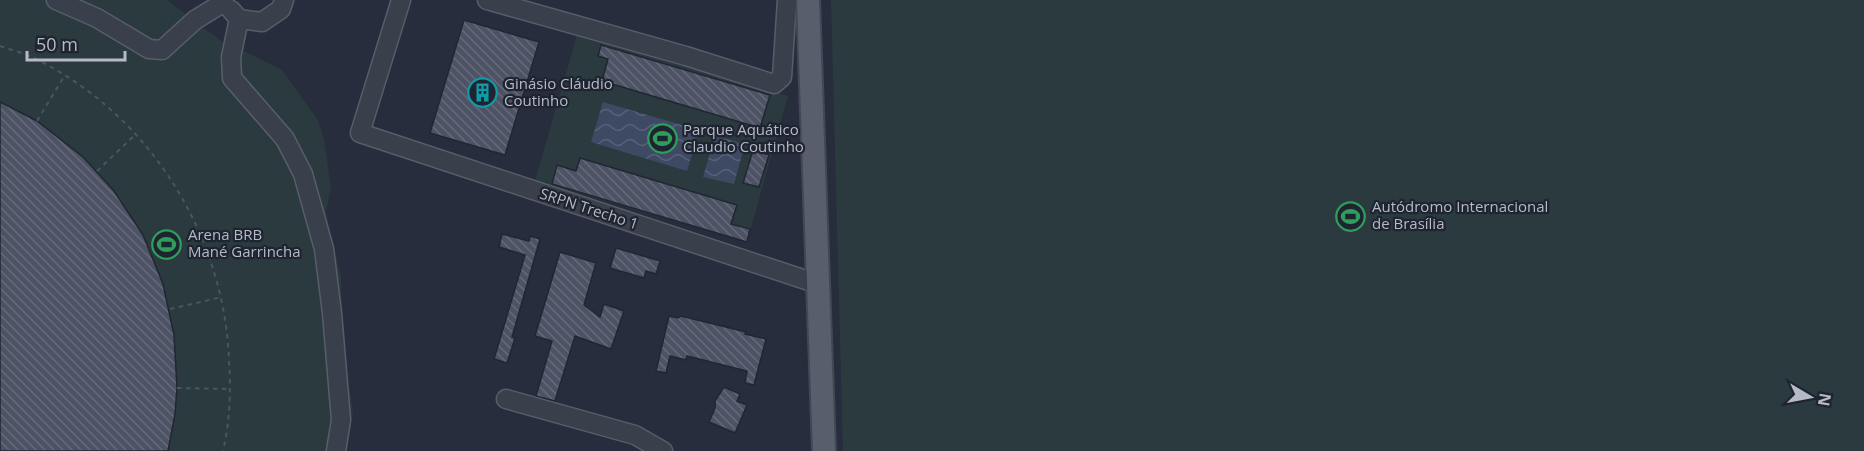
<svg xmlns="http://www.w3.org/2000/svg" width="1864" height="451" font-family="'Open Sans',sans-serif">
<defs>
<pattern id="water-waves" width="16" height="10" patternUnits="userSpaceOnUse" patternTransform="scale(1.5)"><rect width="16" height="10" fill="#3e4963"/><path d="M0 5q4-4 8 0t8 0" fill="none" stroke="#586178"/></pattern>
<pattern id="building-back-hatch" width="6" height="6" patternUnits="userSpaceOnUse" patternTransform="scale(1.5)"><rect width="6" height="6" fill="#4d5364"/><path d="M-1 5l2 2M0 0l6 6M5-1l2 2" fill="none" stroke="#646a79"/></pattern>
</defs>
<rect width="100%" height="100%" fill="#272d3c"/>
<g fill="#2a3a3e">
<path d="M0,0h167l57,43 8,2 50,25 36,50 6,19 7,49 -5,24 15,65 2,74 10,59 -6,41h-347z"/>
<path d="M831,0h1033v451h-1021z"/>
<path d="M577,35l211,61 -41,146 -212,-61z"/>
</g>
<g fill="url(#water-waves)">
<path d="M603,102l96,28 -12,41 -96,-29z"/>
<path d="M715,136l30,8 -11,40 -31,-7z"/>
</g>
<g fill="url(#building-back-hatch)" stroke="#212633" stroke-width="1.5">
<path d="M464,20l75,22 -34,113 -75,-22z"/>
<path d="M601,45l169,50 -10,33 -158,-47 6,-22 -10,-3z"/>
<path d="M0,102l37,19 46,36 31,34 29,44 20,49 11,51 3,53 -2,26 -7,37h-168z"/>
<path d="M753,150l16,5 -10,32 -16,-4z"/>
<path d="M580,158l157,47 -6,19 19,5 -3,13 -195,-58 5,-19 19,6z"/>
<path d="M502,234l27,7 1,-5 10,3 -28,98 3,1 -8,25 -13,-4 31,-104 -26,-8z"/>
<path d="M616,248l44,13 -4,13 -10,-3 -2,7 -34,-10z"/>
<path d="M560,252l36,11 -12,42 16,12 4,-13 20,7 -13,38 -36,-13 -20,65 -19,-5 16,-55 -17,-5z"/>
<path d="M669,316l9,2 3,-2 65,16 -1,2 21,5 -12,46 -9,-2 2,-12 -60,-15 -1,4 -16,-4 -4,17 -10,-2z"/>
<path d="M724,387l16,7 -3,7 10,4 -12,28 -26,-11 6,-14v-7z"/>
</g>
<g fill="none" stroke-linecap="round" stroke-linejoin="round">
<defs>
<g id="minor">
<path d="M56,0l41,18 52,31 13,1 33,-30 29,-18"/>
<path d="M401,0l-41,133 458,151"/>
<path d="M487,0l199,56 88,28 8,-7 5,-77"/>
<path d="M231,10l8,9 23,3 19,-13 3,-9"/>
<path d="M239,19l-8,38 1,21 53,61 18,35 21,75 8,64 9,107 -5,31"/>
<path d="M506,399l129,36 28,16"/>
</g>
<path id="major" d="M808,0l16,451"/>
</defs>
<use href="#minor" stroke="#585d6a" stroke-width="21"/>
<use href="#major" stroke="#434855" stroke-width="26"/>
<g stroke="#49575c" stroke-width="2" stroke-dasharray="4.5 4.5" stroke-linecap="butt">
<path d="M0,46c11,4 24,7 34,12 115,56 190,176 195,302 2,30 1,62 -6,91"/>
<path d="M37,121l28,-46"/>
<path d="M97,171l39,-37"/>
<path d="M170,309l52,-12"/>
<path d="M177,388l54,1"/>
</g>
<use href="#minor" stroke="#3a3f4c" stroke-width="18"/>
<use href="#major" stroke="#595e6c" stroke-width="22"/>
</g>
<defs>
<symbol id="building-ring" viewBox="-11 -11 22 22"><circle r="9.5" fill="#1f2431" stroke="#0f9aa8" stroke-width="1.5"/><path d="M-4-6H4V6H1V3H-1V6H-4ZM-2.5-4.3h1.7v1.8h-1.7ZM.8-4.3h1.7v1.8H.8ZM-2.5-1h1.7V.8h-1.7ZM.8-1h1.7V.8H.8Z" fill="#0f9aa8"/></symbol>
<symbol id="stadium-ring" viewBox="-11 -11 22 22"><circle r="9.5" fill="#1f2431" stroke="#2e9e5b" stroke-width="1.5"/><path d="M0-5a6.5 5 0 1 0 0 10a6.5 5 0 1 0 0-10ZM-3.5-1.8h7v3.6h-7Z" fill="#2e9e5b"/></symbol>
</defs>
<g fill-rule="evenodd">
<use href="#building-ring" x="466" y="76" width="33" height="33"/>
<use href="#stadium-ring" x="646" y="122" width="33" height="33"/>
<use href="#stadium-ring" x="1334" y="200" width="33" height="33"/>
<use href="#stadium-ring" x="150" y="228" width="33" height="33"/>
</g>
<g text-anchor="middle" stroke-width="4.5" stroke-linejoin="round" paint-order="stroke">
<g font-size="15" fill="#b6bac7" stroke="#1f2431" text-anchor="start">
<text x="504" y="89">Ginásio Cláudio<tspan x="504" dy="17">Coutinho</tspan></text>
<text x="683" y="135">Parque Aquático<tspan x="683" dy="17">Claudio Coutinho</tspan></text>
<text x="1372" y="212">Autódromo Internacional<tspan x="1372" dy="17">de Brasília</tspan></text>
<text x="188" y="240">Arena BRB<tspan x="188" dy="17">Mané Garrincha</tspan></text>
</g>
<g font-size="15" fill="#b6bac7" stroke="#1f2431">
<text transform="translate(589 209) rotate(18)" y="5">SRPN Trecho 1</text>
</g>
</g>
<g transform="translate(1810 397) rotate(100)" stroke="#1f2431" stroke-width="4.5" paint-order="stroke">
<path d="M0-4.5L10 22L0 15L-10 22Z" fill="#b6bac7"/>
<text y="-9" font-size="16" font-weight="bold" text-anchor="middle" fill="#b6bac7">N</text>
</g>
<path d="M27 51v9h98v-9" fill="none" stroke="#b6bac7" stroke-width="3"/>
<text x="36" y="51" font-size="18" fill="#b6bac7" stroke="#1f2431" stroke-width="4.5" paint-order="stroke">50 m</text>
</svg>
